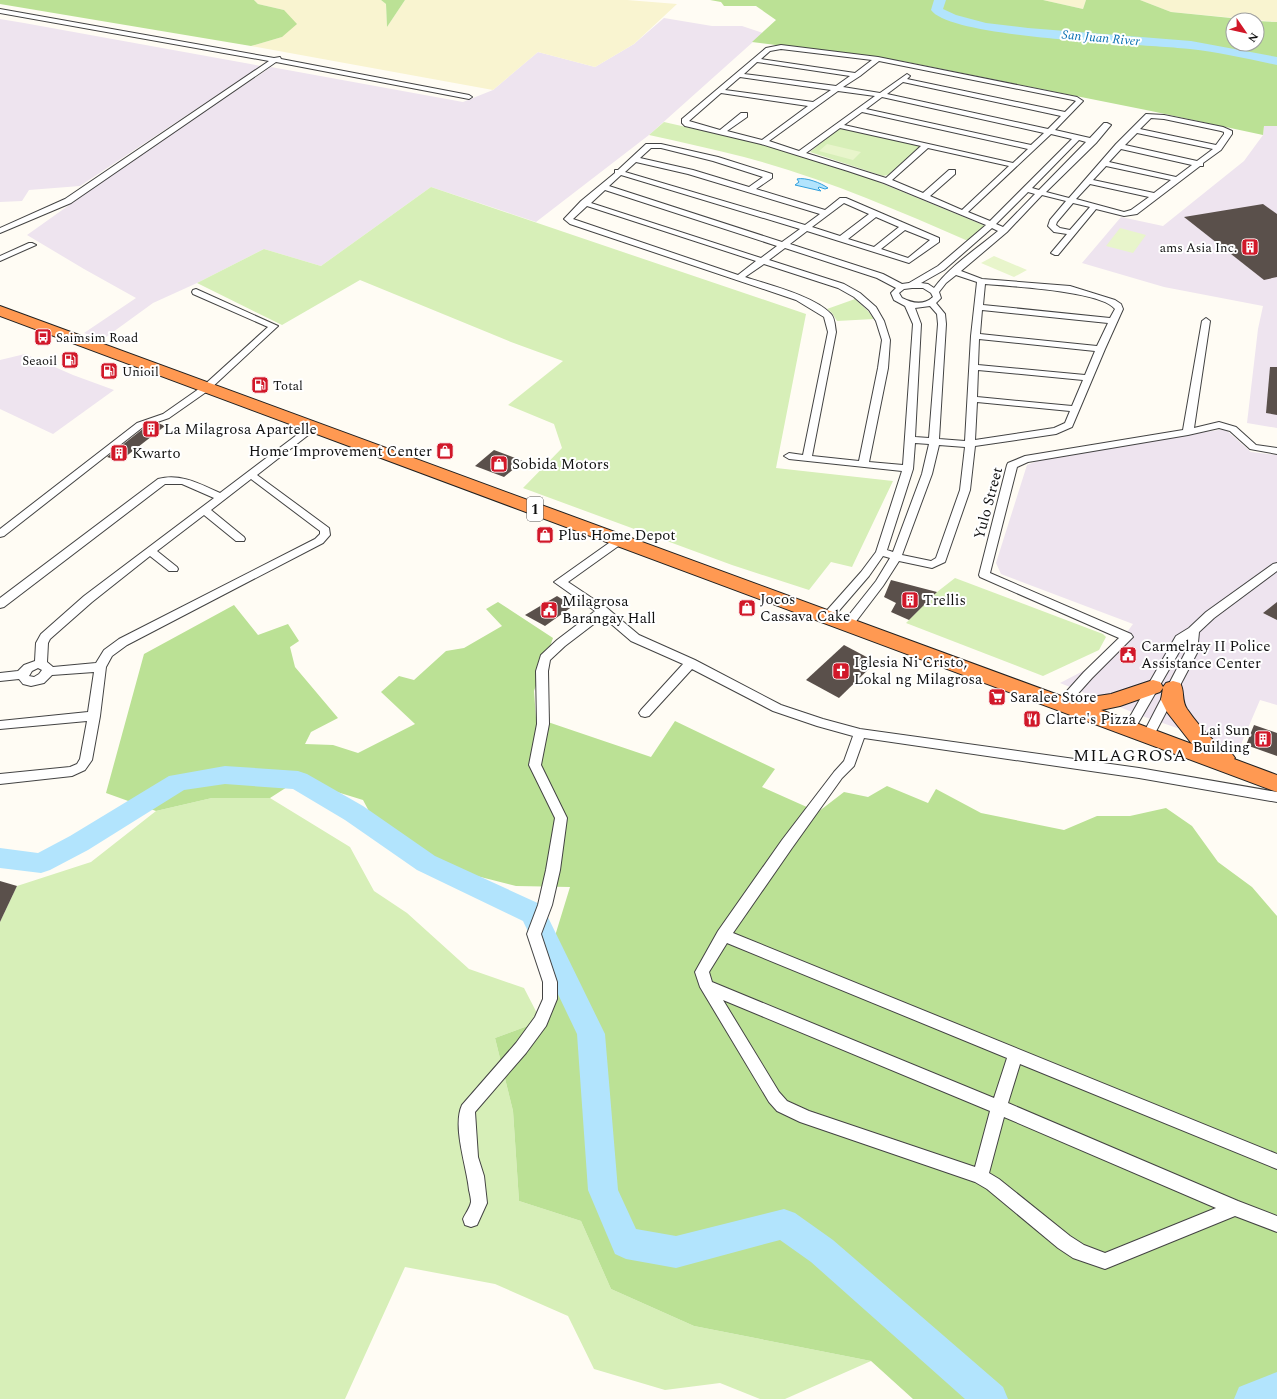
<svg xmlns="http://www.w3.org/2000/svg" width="1277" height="1399" font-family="Spectral,serif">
<rect width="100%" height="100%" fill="#fffcf4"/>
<g fill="#eee4ef">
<path d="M664,18l48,8h30l21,7 -114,102 -113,87 -105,-35 -110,79 -57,-17 -67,34 -44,20 -51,37 -18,-7 52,-35 -52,-29 -57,-34 107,-76 137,-92 192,35 30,-12 45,-38 57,15 39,-23z"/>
<path d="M0,19l24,4 237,43 -181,120 -51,4 -7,11 -22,1z"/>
<path d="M1264,126h13v302l-30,-5 11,-94 5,-23 -99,-19 -82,-24 39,-46 42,9 81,-65 19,-26z"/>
<path d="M25,354l48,21 41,15 -61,44 -53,-25v-49z"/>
<path d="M1225,429l26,23 26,3v250l-17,-5 -21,49 -97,-33 -82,-33 48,-25 25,-34 -132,-50 -5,-11 31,-98 26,-10z"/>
</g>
<g fill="#f9f4d0">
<path d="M254,0h127l5,4 1,23 18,-27h222l50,4 -43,40 -39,23 -57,-15 -45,38 -242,-44 31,-9 2,-27 -26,-6z"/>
<path d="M1043,0h43l-3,9z"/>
<path d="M1140,0h137v22l-106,-10z"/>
</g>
<g fill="#d7efb8">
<path d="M664,122l97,22 93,28 134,55 -20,14c-73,-32 -147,-64 -224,-84 -31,-8 -63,-15 -95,-22z"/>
<path d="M844,128l76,17v2l-32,28 -5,1 -73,-24 26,-22z"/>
<path d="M431,187l375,127 -30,154 117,13 -41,86 -21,-5 -22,28 -77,-25 -209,-77 39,-40 -8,-24 -46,-19 55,-44 -52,-19 -151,-62 -78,45 -85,-42 67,-34 57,17z"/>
<path d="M855,299l13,12 6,8 -37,2 -5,-8 -5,-4z"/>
<path d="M955,578l148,56 3,3 -7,13 -56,26 -137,-53 31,-31z"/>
<path d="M212,798h58l80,49 24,44 33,22 62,56 55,19 17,33 -46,17 18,73 6,90 62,20 30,68 83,37 177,35 -86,38h-25l-40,-16 -55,7 -71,-21 -26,-53 -73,-32 -90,-17 -60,132h-345v-477l17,-36 74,-24 65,-51z"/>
</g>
<g fill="#bbe195">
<path d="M0,0h254l4,4 26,6 13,14 -15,13 -31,9 -251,-42z"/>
<path d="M381,0h24l-18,27 -1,-23z"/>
<path d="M710,0h333l40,9 3,-9h54l31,12 80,8h-18v24h24v-23l20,1v104h-13l-1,9 -112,-24 -249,-50 -150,-19 24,-22 -20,-14h-32l-3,-4z"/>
<path d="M498,602l55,36 -19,53 2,27 115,39 24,-36 100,48 -13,18 56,25 26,-20 24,5 19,-11 41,17 8,-14 45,24 83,17 33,-14h33l36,-8 26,18 26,36 34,25 25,29v483h-364l-42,-38 -177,-35 -83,-37 -30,-68 -62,-20 -6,-90 -18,-73 46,-17 10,-72 19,-62 -54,-1 -90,-23 -47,-33 -16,-30 -65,-20 -28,18h-58l-56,13 -50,-18 38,-139 90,-49 24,30 30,-11 11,17 -9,6 5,20 43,51 -27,14 -6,12 28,1 25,8 57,-29 -34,-32 18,-16 15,4 32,-29 18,-3 38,-22 -16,-17z"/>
</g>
<g fill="#e8f5cb">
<path d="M827,144l34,8 -8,8 -34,-9z"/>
<path d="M1120,228l26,7 -13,18 -27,-7z"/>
<path d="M994,256l33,14 -13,7 -33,-14z"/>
</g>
<path fill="#b2e4fd" stroke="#319fdc" d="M797,179c9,-2 24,4 31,9l-3,1 -6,-2 -1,1 3,3 -26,-6 4,-3z"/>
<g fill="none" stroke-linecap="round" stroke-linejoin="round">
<g fill="#b2e4fd" fill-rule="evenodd">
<path d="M934,0h12l-3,9 13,6 30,8 42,5 163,13 86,16v8c-29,-6 -58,-13 -87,-16 -42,-5 -239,-10 -259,-39z"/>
<path d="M225,766l73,5 9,3 56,32 72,50 107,49 63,129 13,156 18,39 40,7 108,-27 11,4 38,27 170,147 5,12h-43l-154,-137 -31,-22 -104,28 -50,-9 -11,-5 -27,-64 -11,-156 -54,-113 -106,-51 -72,-50 -52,-31 -68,-5 -41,6 -96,60 -38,20 -9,3 -41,-5v-20l38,5 32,-17 99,-60z"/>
<path d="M1277,1372v27h-43l5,-12z"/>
</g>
</g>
<g fill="#5a504b">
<path d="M1263,204l14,10v63l-13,3 -80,-63z"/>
<path d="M1270,367h7v48l-11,-2z"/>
<path d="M158,423l7,3 -45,35 -13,-4 37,-29z"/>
<path d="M494,450l29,11 -19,16 -29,-11z"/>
<path d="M891,580l46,12 -28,28 -18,-8 5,-9 -12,-6z"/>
<path d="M557,596l16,10 -28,20 -20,-11z"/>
<path d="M1277,602v18l-14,-7z"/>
<path d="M844,645l32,17 -37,36 -33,-18z"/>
<path d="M1254,725l23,8v23l-31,-11z"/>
<path d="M0,881l17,5 -17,36z"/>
</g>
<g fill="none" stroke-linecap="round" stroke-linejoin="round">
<defs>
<g id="street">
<path d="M0,9l274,49 6,-1 1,2 188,36 3,2 -3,2 -193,-37 -205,141 -71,30v-5l65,-29 204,-138 -269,-48z"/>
<path d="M781,45l97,12 199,40 6,4 -28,29 35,8 14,-15h3l4,2 -15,18 -50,49 23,6 47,-54 30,-30 18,1 59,12 9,4v3l-11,16 -18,13v3h-3l-63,48 -13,2 -28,-7 -38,46h-3l-4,-2 16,-19 -13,-2 -6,-6 2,-6 16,-19 -24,-6 -35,37 -46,39 21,8 88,7 45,14 6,4 2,5 -18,40 -33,78 -16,7 -81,12 -5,44 -25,72 -13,6 -33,-7 -16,25 -32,42h-8l-2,-3 35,-44 14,-23 -7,-2 -14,20 -38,44h-8l-2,-3 40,-45 15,-20 26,-81 -113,-12 -5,-3 5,-3 14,2 25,-123 -4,-15 -28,-17 -226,-76 -6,-5 17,-18 34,-28v-3h3l28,-26h15l57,13 54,17v4l-16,11 69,21 15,-12h6l93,40v4l-30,21 -102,-32 -17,13 93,30 19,10 7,-1 29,-17 48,-41 -102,-42 -36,-12 -87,-27 -76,-18 -3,-3v-4l84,-71zM781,49l91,11 -17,13 -94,-14 9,-8zM879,61l194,39 3,1 -11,11 -158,-33 3,-3 -3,-2 -27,19 -37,-6 17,-11zM757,62l93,14 -14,10 -92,-12zM740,77l91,13 -18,12 -88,-12zM903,82l158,34 -13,13 -161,-35zM838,91l37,5 -76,55 -30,-10zM721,93l87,13 -46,34 -35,-9 20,-14v-4h-6l-21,17 -31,-9zM882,97l162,36 -13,12 -165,-36zM862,112l166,37 -15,14 -169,-38zM1151,118l13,1 57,12 3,1v2l-8,11 -76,-16zM840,128l81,18 -35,32 -80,-25zM1137,133l76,16 -16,12 -72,-16zM1051,134l21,5 -82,82 -22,-9zM1079,140l7,2 -47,48 -7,-2zM651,148h10l52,13 50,16 -14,10 -56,-17 -53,-12zM928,148l81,18 -47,44 -32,-14 25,-22v-4h-6l-26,23 -31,-13zM1121,149l71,16 -16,12 -67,-15zM636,162l52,12 132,40 -15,11 -180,-53zM1106,166l65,14 -17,13 -61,-13zM621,175l179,54 -18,13 -173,-56zM1090,184l59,13 -18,13 -7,2 -48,-13zM605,190l172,56 -16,12 -170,-55zM1028,192l7,2 -32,33 -7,-3zM844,203l25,11 -29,22 -28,-9zM1073,203l17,4 -20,23 -10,-2 -4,-3 1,-3zM587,206l169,55 -18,14 -165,-56zM876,217l23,10 -25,20 -26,-8zM992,228l6,3c-20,17 -48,35 -64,57l-6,-4 -7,-1 23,-13zM905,230l25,10 -22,18 -27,-9zM785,248l92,30 19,10 -5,5 3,7 11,6 8,18 -10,141 -34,-3 19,-94 2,-28 -6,-19 -8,-14 -16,-14 -16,-9 -75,-24zM764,264l74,24 16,9 15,13 7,11 6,19 -4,28 -19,93 -47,-5 24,-124c-1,-5 -1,-14 -5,-18 -17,-18 -62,-29 -86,-37zM956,275l21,7 -6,54 -6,105 -26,-2 7,-115 -1,-10 -9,-11 5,-5 -2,-6 7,-9zM985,284c24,2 117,7 130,25l-5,9 -127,-13zM912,288h11l8,5 2,4c-10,9 -21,6 -31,1l-3,-5 5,-4zM930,306l7,8 1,10 -9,114 -14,-1 6,-113 -6,-16zM982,310l126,13 -11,23 -117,-12zM979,339l116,12 -10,24 -107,-10zM978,370l105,10 -11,26 -95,-9zM977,402l93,9 -5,12 -11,5 -79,12zM915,443l14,1 -7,30 -29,78 -6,-2 26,-81zM939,445l26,2 -5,43 -24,68 -5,3 -29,-6 30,-81z"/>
<path d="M29,243h3l4,2 -36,16v-5z"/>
<path d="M196,289l82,37 -69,64 -40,28 -26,9 -139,109 -4,1v-8l137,-106 26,-9 40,-28 65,-59 -75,-33 -1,-2 1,-2z"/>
<path d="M1206,318l4,3 -16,107 25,-6 17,5 20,18 21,3v6l-27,-5 -20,-18 -11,-3 -31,7 -160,27 -11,5 -27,106 141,61 2,3 -41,41 -26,29 -4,1 -4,-1 -2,-3 2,-3 26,-29 35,-34 -139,-61 -1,-2 28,-110 1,-2 17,-7 158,-26 19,-109z"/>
<path d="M313,424l5,3 -2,2 -59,46 72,53 1,7 -7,8 -196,102 -15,11 -6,11 -6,49 -8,44 -7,10 -13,6 -72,8v-10l70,-7 7,-3 3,-5 7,-38 -87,8v-8l88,-9 6,-40 -42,3 -8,8 -13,3 -8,-2 -4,-5 -19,2v-8l18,-2 6,-6 11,-4 1,-18 5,-9 43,-38 130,-98 -32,-14h-17l-161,123 -4,1v-10l158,-119c23,-6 42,5 62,14l90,-68zM251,479l69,52v3l-5,5 -196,100 -15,11 -8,13 -43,4 -6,-5 1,-19 2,-4 42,-37 58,-46 19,15h8l1,-2 -1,-2 -20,-16 47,-36 32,26h8l1,-2 -1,-2 -33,-27zM38,668l4,2 -3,4 -5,3 -5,-1 3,-5z"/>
<path d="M620,537l4,1 1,2 -1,2 -56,40 39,26 32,27 56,25 86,45 42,14 37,10 279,39 138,24v10l-138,-24 -275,-40 -10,28 -12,12 -50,70 -59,85 544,221v15l-257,-105 -12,39 230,98 39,15v16l-42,-16 -130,53 -32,-11 -15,-10 -71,-59 -12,-7 -175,-60 -23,-11 -8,-9 -69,-115 -5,-15 23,-41 64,-91 52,-68 10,-11 9,-25 -36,-10 -44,-15 -81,-42 -43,47 -4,1 -4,-1 -2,-3 2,-3 42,-46 -52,-23 -28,-24 -38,29 -15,14 -2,11 1,53 -8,41 26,53 -7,52 -8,35 -11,29 16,48v17l-11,27 -20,27 -51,59 3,45 6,19 3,27 -10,22 -6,2 -6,-2 -2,-6c2,-5 7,-11 8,-17 0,-3 -1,-8 -2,-12 -2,-23 -17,-63 -7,-85l54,-62 19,-26 8,-18v-17l-16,-48 11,-29 8,-35 9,-52 -26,-53 8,-41 -1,-53 5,-16 16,-15 38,-29 -41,-29 62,-44zM727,943l280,115 -13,40 -282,-116 -3,-10zM723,1000l267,111 -15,56 -166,-56 -22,-10 -8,-9zM1004,1117l212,91 -111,45 -21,-8 -14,-9 -71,-57 -10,-6z"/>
<path d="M1277,563v8l-63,47 -15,14 -2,21 -45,86 -4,1 -4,-1 -2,-3 43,-83 1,-13 -53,92 -4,1 -4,-1 -2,-3 53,-93 13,-8 17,-16 67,-48z"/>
</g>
<path id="highway" d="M0,306l1072,394 39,-6 42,-14 7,2 3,5 3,-4 7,-2 7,2c5,8 1,17 7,26 7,10 16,21 24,29 8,8 18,10 24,20l-1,1 43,16v17l-1277,-476zM1163,688l-2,12 6,12 25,32 -91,-34 19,-4 40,-14z"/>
</defs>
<use href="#street" stroke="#434343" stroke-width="2"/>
<use href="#highway" stroke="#212121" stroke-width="2"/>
<use href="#street" fill="#fff" fill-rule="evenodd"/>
<use href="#highway" fill="#ff9952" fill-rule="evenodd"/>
</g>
<defs>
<symbol id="building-square" viewBox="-11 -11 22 22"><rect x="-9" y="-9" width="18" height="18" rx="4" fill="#d11829" stroke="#fff"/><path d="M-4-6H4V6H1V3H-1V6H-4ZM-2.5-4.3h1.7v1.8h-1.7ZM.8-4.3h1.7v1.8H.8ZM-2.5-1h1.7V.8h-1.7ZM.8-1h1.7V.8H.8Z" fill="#fff"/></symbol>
<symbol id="bus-square" viewBox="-11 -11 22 22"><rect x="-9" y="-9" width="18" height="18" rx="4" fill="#d11829" stroke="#fff"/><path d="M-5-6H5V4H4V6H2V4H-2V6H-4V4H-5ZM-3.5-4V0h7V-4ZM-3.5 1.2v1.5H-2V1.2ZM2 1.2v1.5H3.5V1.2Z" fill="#fff"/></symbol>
<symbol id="fuel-square" viewBox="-11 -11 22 22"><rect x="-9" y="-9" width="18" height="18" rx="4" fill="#d11829" stroke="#fff"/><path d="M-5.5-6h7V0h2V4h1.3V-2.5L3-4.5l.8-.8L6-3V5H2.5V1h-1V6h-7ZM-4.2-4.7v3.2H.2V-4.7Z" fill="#fff"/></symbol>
<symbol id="shop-square" viewBox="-11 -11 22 22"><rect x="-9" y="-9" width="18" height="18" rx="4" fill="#d11829" stroke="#fff"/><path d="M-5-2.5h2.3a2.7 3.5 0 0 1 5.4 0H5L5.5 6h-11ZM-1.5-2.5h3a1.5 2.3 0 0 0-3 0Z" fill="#fff"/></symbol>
<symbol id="civic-square" viewBox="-11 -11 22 22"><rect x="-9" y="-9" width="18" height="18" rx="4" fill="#d11829" stroke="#fff"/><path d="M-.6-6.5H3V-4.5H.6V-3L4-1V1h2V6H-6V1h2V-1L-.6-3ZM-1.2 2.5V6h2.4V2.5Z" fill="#fff"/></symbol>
<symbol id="church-square" viewBox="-11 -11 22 22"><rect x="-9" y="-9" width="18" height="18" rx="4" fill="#d11829" stroke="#fff"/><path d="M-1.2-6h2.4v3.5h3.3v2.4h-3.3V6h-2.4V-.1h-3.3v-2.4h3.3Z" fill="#fff"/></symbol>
<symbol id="supermarket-square" viewBox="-11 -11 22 22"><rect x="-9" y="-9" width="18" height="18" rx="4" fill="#d11829" stroke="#fff"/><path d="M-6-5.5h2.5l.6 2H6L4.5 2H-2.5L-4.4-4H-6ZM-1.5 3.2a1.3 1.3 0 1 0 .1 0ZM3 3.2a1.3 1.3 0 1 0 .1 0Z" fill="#fff"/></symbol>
<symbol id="restaurant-square" viewBox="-11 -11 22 22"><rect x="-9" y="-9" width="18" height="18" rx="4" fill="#d11829" stroke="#fff"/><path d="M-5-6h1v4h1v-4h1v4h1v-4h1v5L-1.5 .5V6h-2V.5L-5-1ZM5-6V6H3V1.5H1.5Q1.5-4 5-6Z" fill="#fff"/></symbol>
</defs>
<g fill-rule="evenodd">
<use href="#building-square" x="1240" y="237" width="20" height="20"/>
<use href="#bus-square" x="33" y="327" width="20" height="20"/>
<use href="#fuel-square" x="60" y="350" width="20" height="20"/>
<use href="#fuel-square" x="99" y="361" width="20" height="20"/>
<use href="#fuel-square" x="250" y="375" width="20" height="20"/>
<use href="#building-square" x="141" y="419" width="20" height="20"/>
<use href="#shop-square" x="435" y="441" width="20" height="20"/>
<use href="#building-square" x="109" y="443" width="20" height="20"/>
<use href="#shop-square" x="489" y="454" width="20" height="20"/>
<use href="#shop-square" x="535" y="525" width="20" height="20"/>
<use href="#building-square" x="900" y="590" width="20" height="20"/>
<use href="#shop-square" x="737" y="598" width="20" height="20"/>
<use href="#civic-square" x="539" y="600" width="20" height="20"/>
<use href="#civic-square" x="1118" y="645" width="20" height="20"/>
<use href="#church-square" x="831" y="661" width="20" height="20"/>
<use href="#supermarket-square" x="987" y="687" width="20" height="20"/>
<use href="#restaurant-square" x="1022" y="709" width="20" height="20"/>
<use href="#building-square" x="1253" y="729" width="20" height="20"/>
</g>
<g text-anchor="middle" stroke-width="4" stroke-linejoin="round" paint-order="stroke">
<g font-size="13" font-style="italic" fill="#0a70b2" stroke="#fff">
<text transform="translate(1101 37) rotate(5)" y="5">San Juan River</text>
</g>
<g font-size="13" fill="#101010" stroke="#fff" text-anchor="start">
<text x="1237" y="252" text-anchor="end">ams Asia Inc.</text>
<text x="56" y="342">Saimsim Road</text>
<text x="57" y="365" text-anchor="end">Seaoil</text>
<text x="122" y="376">Unioil</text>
<text x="273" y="390">Total</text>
</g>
<rect fill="#fff" stroke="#585858" stroke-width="1" x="527" y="497" width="16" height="24" rx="3"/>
<g font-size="14" font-weight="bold" fill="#101010">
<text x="535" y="514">1</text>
</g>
<g font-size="15" fill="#101010" stroke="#fff" text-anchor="start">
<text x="164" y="434">La Milagrosa Apartelle</text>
<text x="432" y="456" text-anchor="end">Home Improvement Center</text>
<text x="132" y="458">Kwarto</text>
<text x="512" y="469">Sobida Motors</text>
<text x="558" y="540">Plus Home Depot</text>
<text x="760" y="604">Jocos<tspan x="760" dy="17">Cassava Cake</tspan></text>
<text x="923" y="605">Trellis</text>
<text x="562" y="606">Milagrosa<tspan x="562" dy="17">Barangay Hall</tspan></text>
<text x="1141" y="651">Carmelray II Police<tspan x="1141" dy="17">Assistance Center</tspan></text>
<text x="854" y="667">Iglesia Ni Cristo,<tspan x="854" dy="17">Lokal ng Milagrosa</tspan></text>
<text x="1010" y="702">Saralee Store</text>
<text x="1045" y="724">Clarte's Pizza</text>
<text x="1250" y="735" text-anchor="end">Lai Sun<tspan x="1250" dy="17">Building</tspan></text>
</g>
<g font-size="15" fill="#101010" stroke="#fff">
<text transform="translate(988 503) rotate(-75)" y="5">Yulo Street</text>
</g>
<g font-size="17" letter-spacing="1" fill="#101010" stroke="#fff">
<text x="1130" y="761">MILAGROSA</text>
</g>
</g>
<g transform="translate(1245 32) rotate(124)"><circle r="19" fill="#ffffff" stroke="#9f9f9f"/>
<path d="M0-3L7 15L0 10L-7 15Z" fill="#d11829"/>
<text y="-6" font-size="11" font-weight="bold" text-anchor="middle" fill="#101010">N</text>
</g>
</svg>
